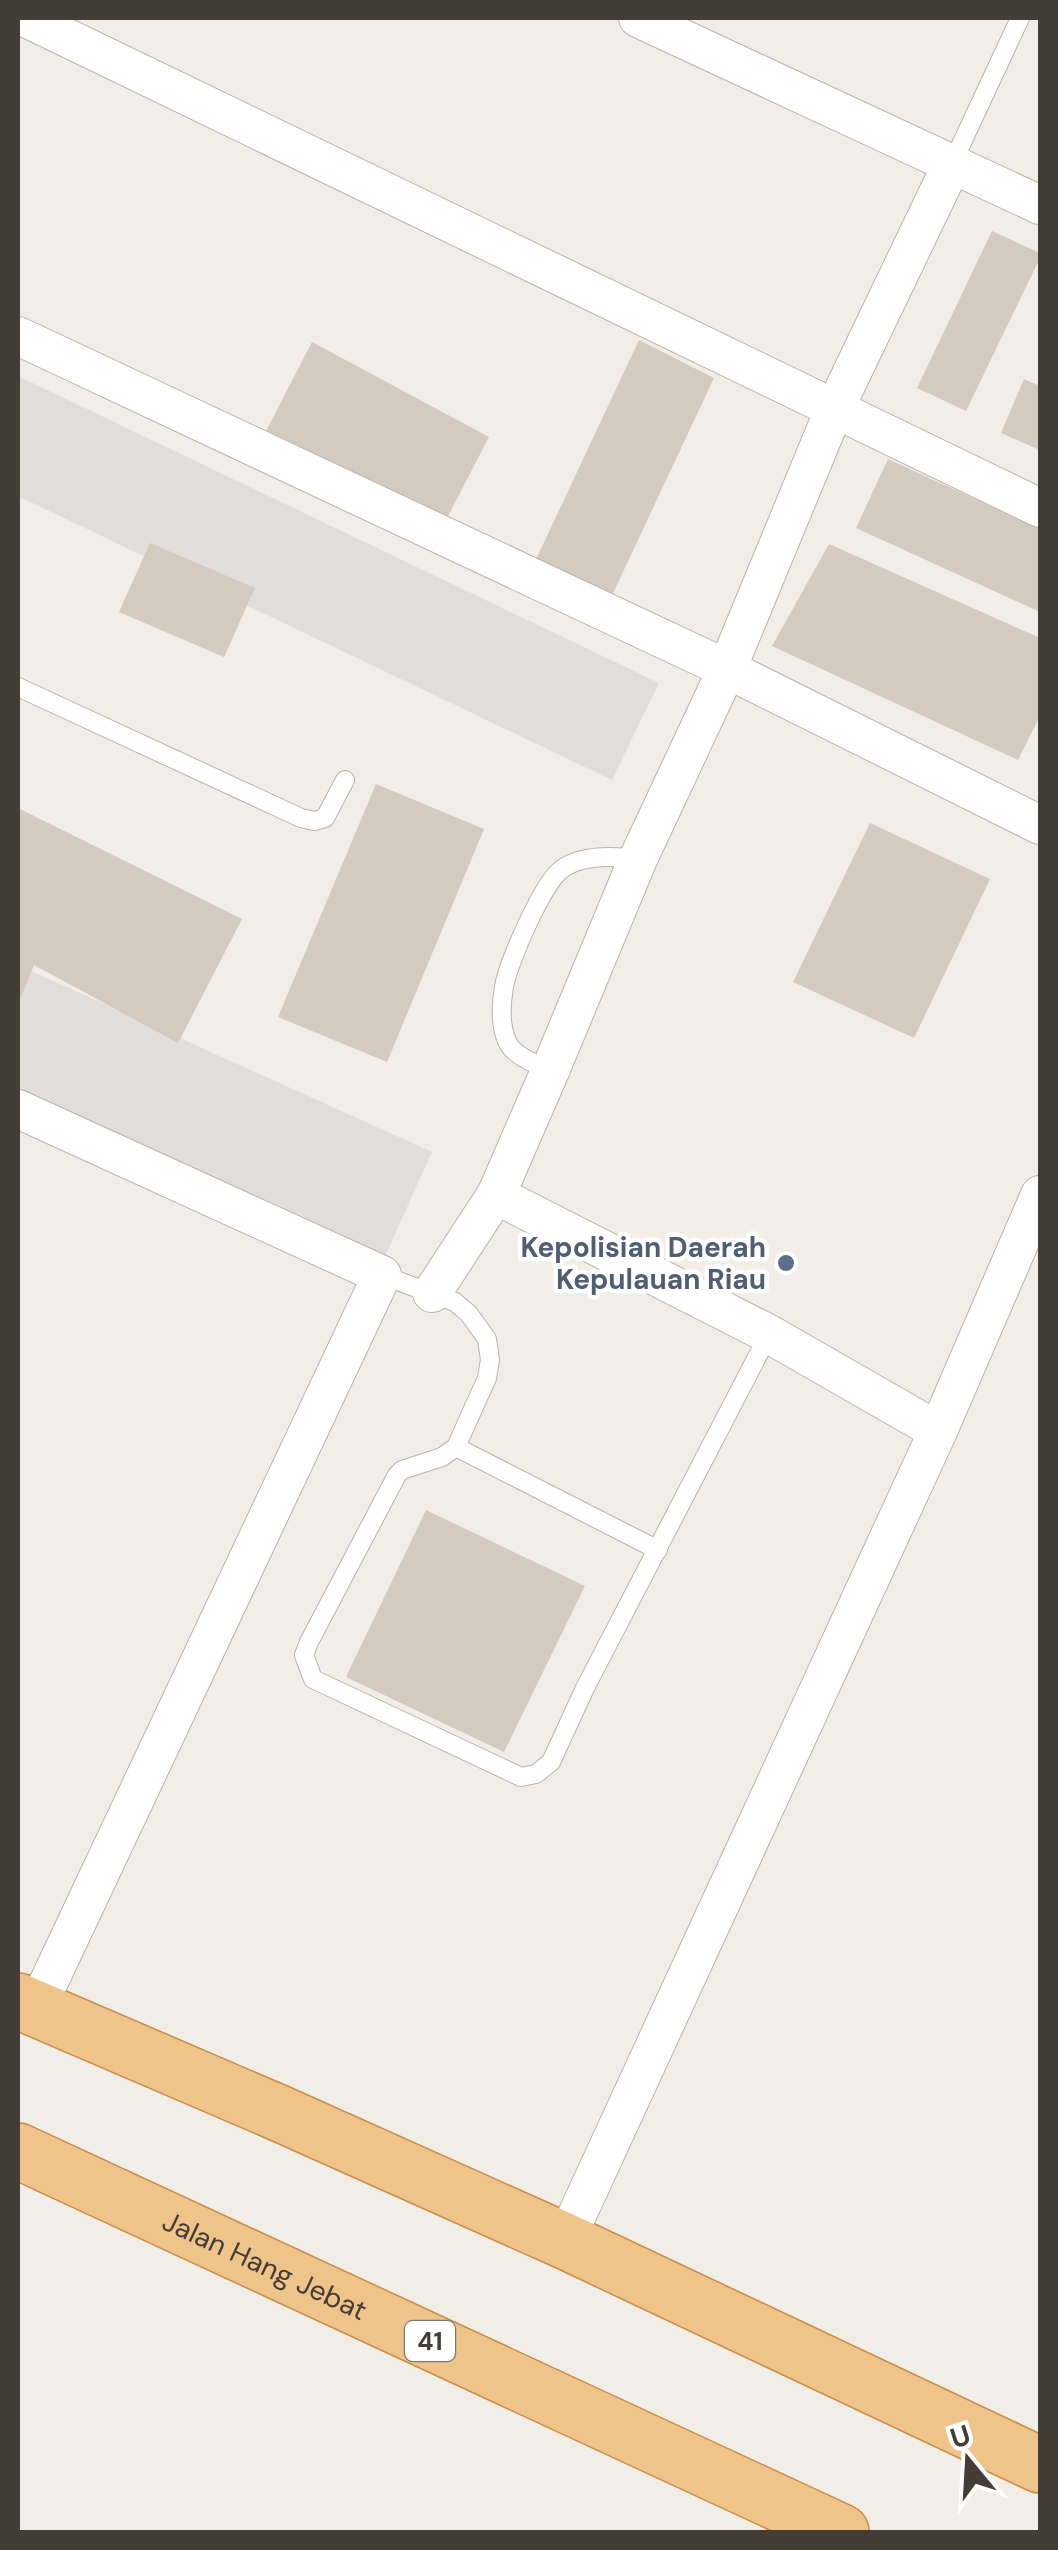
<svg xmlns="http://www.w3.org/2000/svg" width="1058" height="2550" font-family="'DM Sans',sans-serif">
<rect width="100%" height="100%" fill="#f1ede7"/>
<g fill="#e0dddb">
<path d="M18,376l641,307 -47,97 -594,-284z"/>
<path d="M18,965l414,187 -47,104 -367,-166z"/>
</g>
<g fill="#d4cac0">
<path d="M992,231l48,22v5l-74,153 -49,-23z"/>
<path d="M639,340l75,38 -107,228 -75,-38z"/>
<path d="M312,342l177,95 -43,83 -181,-87z"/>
<path d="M1024,379l16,7v64l-39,-17z"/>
<path d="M888,459l152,70v76l-2,6 -182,-83z"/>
<path d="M150,543l105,45 -31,69 -105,-45z"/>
<path d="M829,544l211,94v78l-22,44 -246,-114z"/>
<path d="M376,784l108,45 -97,233 -109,-45z"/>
<path d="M18,808l224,111 -64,124 -144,-78 -16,39z"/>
<path d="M870,823l120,56 -76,159 -121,-56z"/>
<path d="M426,1510l159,76 -81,166 -158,-75z"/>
</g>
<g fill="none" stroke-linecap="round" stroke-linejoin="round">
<defs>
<g id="service">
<path d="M952,164l68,-146"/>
<path d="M18,687l283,131 13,3 11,-3 20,-38"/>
<path d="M550,1071c-15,-8 -36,-14 -43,-30 -7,-16 -6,-37 -3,-54 4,-24 39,-105 58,-118 20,-15 53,-13 76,-10"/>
<path d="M382,1275l73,27 14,12 18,25 3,21 -3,18 -31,69 -14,10 -40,13 -5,5 -88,167 -5,13 9,24 208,98 15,-3 15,-12 34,-74 184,-354"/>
<path d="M456,1447l202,103"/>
</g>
<g id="minor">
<path d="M26,18l1014,490"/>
<path d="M638,18l402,187"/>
<path d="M18,336l709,333 313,156"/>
<path d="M18,1109l364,166 -346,734"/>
<path d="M496,1195l273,139 169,97"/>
<path d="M432,1293l64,-98 54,-124 88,-212 89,-190 107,-259 118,-246"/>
<path d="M565,2241l373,-810 102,-236"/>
</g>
<g id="trunk">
<path d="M18,2001l263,113 284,127 475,224"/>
<path id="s1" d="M18,2151l823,381"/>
</g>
</defs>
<use href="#service" stroke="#bbb3aa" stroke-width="20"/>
<use href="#minor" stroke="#bbb3aa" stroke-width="40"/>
<use href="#trunk" stroke="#ca8c48" stroke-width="58"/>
<use href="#service" stroke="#fff" stroke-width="18"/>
<use href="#minor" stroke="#fff" stroke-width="38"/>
<use href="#trunk" stroke="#efc48a" stroke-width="55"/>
</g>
<circle fill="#5c6f8a" stroke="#fff" stroke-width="4" cx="786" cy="1263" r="10"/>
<g text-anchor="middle" stroke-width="9" stroke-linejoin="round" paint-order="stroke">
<rect fill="#fff" stroke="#7b7772" stroke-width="2.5" x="405" y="2321" width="50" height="40" rx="8"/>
<g font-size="25" font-weight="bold" fill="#433d36">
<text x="430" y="2350">41</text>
</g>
<g font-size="28" font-weight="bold" fill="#4e5e75" stroke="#fff" text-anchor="end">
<text x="766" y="1257">Kepolisian Daerah<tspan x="766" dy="32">Kepulauan Riau</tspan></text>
</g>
<g font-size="28" fill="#433d36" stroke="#fff">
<text dy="10" stroke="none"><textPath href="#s1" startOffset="272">Jalan Hang Jebat</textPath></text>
</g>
</g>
<rect width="1058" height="2550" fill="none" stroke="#433d36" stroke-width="40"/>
<g transform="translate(968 2460) rotate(342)" stroke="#ffffff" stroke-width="8" paint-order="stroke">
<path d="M0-8L18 38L0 25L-18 38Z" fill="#433d36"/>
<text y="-15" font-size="28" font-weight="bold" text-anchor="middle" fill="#433d36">U</text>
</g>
</svg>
